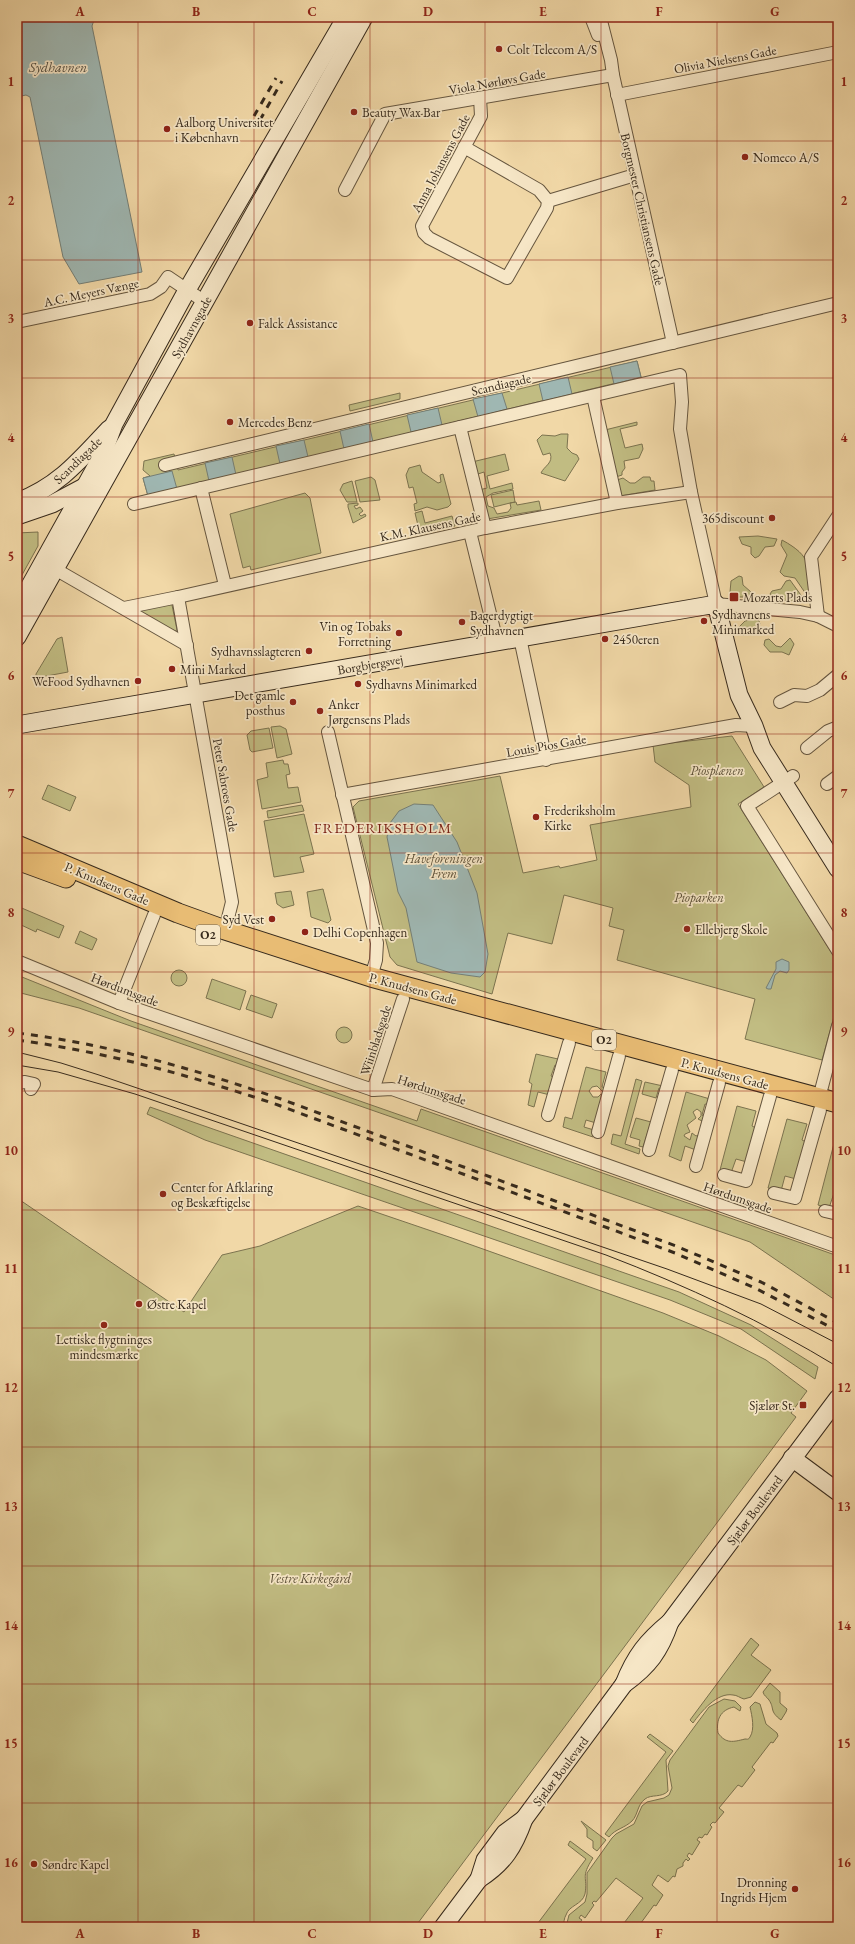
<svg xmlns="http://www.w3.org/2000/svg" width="855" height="1944" font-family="'EB Garamond',serif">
<rect width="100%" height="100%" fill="#f1d8a7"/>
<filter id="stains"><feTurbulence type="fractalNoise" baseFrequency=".005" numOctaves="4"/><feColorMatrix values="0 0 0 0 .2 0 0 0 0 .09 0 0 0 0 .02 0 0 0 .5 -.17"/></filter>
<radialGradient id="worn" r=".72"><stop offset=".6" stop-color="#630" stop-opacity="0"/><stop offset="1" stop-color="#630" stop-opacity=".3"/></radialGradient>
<g fill="#c1bc82" stroke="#7c734f">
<path d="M637,361l4,16 -493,119 -5,-18 7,-2 -7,-6 1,-9 30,-7 4,16z"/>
<path d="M400,393v6l-50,12 -1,-6z"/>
<path d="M637,422v3l-17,4 5,19 17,-4 1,5 -4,9 -15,3 1,7 -3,4v3l-6,2 -11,-47z"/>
<path d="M561,434h7l-1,14 5,5 5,2 2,4 -14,22 -24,-8c3,-7 13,-10 9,-20l-7,2 -6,-15 5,-5 13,1z"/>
<path d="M505,454l4,16 -22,6 3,13 22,-6 1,6 -20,4 -7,4 2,9 6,2 3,6 11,-2 3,-4 -1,-5 -16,4 -3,-12 22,-5 2,12 -5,1 6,-1 1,3 22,-4 2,9 -54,9 -8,-29 8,-2 -3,-16 -9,3 -3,-13z"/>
<path d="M420,465l2,7 16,11 3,-1 -1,-7 3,-1 8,30 -3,3 -11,3 -10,-3 -12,4 -1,-7 3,-1 -4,-16 -4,1 -3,-13 3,-7z"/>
<path d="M371,477l4,3 5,20 -20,2 -5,-21z"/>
<path d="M643,477h7l1,4h3l1,9 -35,6 -3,-16 6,-2 7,5h5z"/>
<path d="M352,481l5,21h-10l-7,-12 3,-6z"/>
<path d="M305,493l5,5 11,55 -70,17 -1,-4 -7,2 -13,-54z"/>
<path d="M358,503v2l-4,1 2,3 4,-2 3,4 -4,3 2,2 4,-2 1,2 -13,7 -5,-16v-3z"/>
<path d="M422,511l3,12 27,-7 3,10 -35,8 -5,-21z"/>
<path d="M38,532v14l-21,38v-51z"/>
<path d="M758,536l19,3 -3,7 -9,1 -6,9 -4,2 -4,-4v-7l-9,-3 -3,-7z"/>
<path d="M782,540c31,17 25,25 30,57h-4l-13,-19 -11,-2 -4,-4 7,-17 -6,-10z"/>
<path d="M739,576l3,1 1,8 8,7 -3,5h-12l-6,-5 1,-11z"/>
<path d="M790,580l13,18 -1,4 -30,-3 -2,-5 2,-3 9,-2 5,-8z"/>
<path d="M171,600l6,30 -2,1 -38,-20z"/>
<path d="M755,619l4,2 1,3 -8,9 -2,-6 -8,2 2,6 -4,-1 -2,-6 7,-7z"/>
<path d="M62,637l6,35 -32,6v-4l21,-35z"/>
<path d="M790,638l4,6 -5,11 -7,-3h-12l-6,-7 1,-5 4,-1 7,7 5,1z"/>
<path d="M280,726l6,3 6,25 -15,4 -6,-31z"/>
<path d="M269,728l4,20 -21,4 -2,-2 -3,-15 4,-4z"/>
<path d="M732,736l32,51 -26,17 100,159v39l-16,58 -77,-21 10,-40 -138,-39 7,-30 -15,-4 4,-18 -49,-13 -12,49 -44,-11 -16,61 -95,-29 -7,-8 -37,-150 6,-6 141,-25 23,97 36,-7 1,2 37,-8 -7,-35 101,-18 -2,-22 -34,-23 -2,-17z"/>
<path d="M283,760l1,4h4l2,10 -4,1 2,13 10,-1 3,15 -39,7 -5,-29 11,-3 -2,-14z"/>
<path d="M48,785l28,12 -6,14 -28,-12z"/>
<path d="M302,805l2,6 -36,7 -1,-7z"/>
<path d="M304,814l10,40 -14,3 4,15 -30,5 -10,-56z"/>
<path d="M323,889l8,31 -3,3 -17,-6 -4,-25z"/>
<path d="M291,891l3,14 -11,3 -6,-4 -2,-11z"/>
<path d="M17,906l47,20 -5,12 -22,-9 -1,3 -19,-9z"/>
<path d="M80,931l17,8 -5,11 -17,-7z"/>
<circle cx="179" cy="978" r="8"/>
<path d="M17,975l114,46 286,100 4,-12 417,147v46l-88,-60 -671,-234 -62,-16z"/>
<path d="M212,979l34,12 -6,19 -34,-12z"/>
<path d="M251,995l26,9 -5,14 -26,-9z"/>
<circle cx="344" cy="1035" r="8"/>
<path d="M536,1054l22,5 -1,4 2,1 -1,2 -3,-1 -4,11 4,2 -5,17 -12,-3 -4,15 -6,-2 4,-21 -3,-2z"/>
<path d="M586,1067l20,5 -4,15 4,1 -2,5 -7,-7 -5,1 -3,4 4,6h5l3,-3 3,1 -8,28 -10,-3 -2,7 10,3 -1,7 -30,-10 2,-10 7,2z"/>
<path d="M636,1079l6,2 -17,63 15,5 -1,5 -28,-10 2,-10 8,2z"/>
<path d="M645,1082l18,4 -1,3 -3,-1 -3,10 -14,-4z"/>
<path d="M686,1092l24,7 -1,6 -4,-1 -3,11 3,2 -1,5 -6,-3 3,-3v-4l-4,-3 -4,3 3,6 -9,7 3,7 -5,2 -1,2 6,4 2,-7 4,3 5,-2 -5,16 -11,-4 -4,15 -12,-5z"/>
<path d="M737,1106l19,5 -4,15 4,2 -9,34 -11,-3 -5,14 -11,-3z"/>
<path d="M150,1107l529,185 72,33 67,42 -3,12 -74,-50 -71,-29 -465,-160 -58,-26z"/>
<path d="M636,1118l15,4 -8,25 -4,-1 1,-6 -10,-3z"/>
<path d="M787,1119l20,5 -5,16 4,2 -10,37 -11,-3 -4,15 -13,-3z"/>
<path d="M837,1132l1,62 -4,-1 -5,15 -11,-3z"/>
<path d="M17,1198l167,114 38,-57 38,-9 98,-40 94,32 211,75 56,23 47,24 41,31 -16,22 5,4 -381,510h-398z"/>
<path d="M751,1638l8,7 -8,10 20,15 -20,27 -7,2c-4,-1 -7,-4 -11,-4 -16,-3 -32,17 -40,28l-3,-3z"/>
<path d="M770,1683l10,9v11l7,6 -1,3 -5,8c-12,-9 -6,-11 -12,-20 -2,-3 -5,-4 -6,-8z"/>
<path d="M724,1699l11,2 6,6 -1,4 -6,-4c-14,3 -18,13 -16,26 8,11 15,9 27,6 3,0 3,1 5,-2 5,-8 2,-21 0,-30l5,-5 5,2 6,20 11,9 1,3 -5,7 -2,-1 -19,25 3,3 -13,17 -4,-2 -19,23 5,4 -9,11 -2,-1 -3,3 2,2 -5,8 -2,-1 -3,4 -3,-1 -2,3 3,2 -8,13 -3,-2 -2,3 3,3 -2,2 -2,-2 -3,4v3l-6,3 -2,8 -2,-1 -5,6 -10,-7 -6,10 11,10 -7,11 -2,-1 -16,22h-17l22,-29 -27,-20 -20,24 -2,-1 -2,2 2,2 -9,13 -4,-3 -2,3 3,2 -6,7h-10l3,-12 16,-13 2,-8v-21l25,-35 4,-4 18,-10 8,-18 5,-4 17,-4 5,-3 3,-7 -4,-22 2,-6 39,-53z"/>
<path d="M650,1734l23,17 -7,9 2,31c-6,7 -17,3 -23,8 -8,6 -7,16 -13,22 -7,7 -17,8 -23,16l-4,-3 61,-82 -19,-15z"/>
<path d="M581,1821l25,19 -9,11 -4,-3v-7l-6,-4v-8z"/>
<path d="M570,1841l23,17c-13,20 -5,18 -8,36 -3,11 -16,11 -19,21 -2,3 -2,8 -3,12h-28l51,-68 -18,-14z"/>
</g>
<g fill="#9fb7b2" stroke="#757f76">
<path d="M17,17h78l-3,9 50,246 -63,12 -16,-27 -33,-160 -4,-2 -9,2z"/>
<path d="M637,361l4,16 -27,7 -4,-17z"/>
<path d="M568,377l4,17 -29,7 -4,-17z"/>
<path d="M502,393l5,16 -29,8 -5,-18z"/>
<path d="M438,408l4,17 -31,7 -4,-17z"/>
<path d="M369,424l4,18 -29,7 -4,-18z"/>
<path d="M304,440l4,17 -28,7 -4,-18z"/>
<path d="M232,457l4,18 -27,6 -4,-18z"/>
<path d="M172,471l5,18 -29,7 -5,-18z"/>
<path d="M414,804l19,1 24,37 20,51 11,61 -3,18 -5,5 -29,-4 -34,-11 -11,-54 -8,-16 -11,-55 3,-14 9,-12z"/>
<path d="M782,959l7,3v8l-2,3 -7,-2 -5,4 -4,14h-3l-2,-1 10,-19v-7z"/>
</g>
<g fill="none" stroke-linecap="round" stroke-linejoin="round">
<defs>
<g id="street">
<path d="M591,17l7,18"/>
<path d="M600,17l11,43 2,15 60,268"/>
<path d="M617,95l221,-43"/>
<path d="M464,147l75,43 9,11 -1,7 -40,70 -78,-40 -5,-5 -2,-7 59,-110 -1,-18"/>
<path d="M345,190l40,-76 228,-39"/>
<path d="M548,201l87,-26"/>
<path d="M17,322l133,-28 11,-7 7,-10 37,25"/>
<path d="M593,396l24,107"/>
<path d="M460,427l25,101"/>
<path d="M165,465l673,-162"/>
<path d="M201,488l24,97"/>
<path d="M134,504l546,-129 2,27 -2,27 11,63 25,112 84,8 18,4 20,10"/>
<path d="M470,532l27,110"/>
<path d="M48,565l139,80"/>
<path d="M178,597l307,-69 132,-25 74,-11"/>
<path d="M124,608l54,-11 54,305 -7,28"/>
<path d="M818,616l-7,-59 27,-41"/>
<path d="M520,638l26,122"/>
<path d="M780,702l14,-7 13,1 13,-6 18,-15"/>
<path d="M328,732l49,211 -1,17 -5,17"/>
<path d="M807,748l21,-17 10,-4"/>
<path d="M793,776l-46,30 91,145"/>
<path d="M827,784l11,-8"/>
<path d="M342,795l394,-70 18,1"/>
<path d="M17,961l102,42 254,87 19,-1 446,158"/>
<path d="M119,1003l35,-88"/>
<path d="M17,1083l8,-1 9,2 -3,5"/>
<path d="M373,1090l30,-91"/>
<path d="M819,1098l19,-72"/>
<path d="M548,1115l21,-72"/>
<path d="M598,1132l21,-76"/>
<path d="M649,1150l23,-80"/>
<path d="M696,1166l23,-83"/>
<path d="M724,1175l22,6 24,-85"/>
<path d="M774,1193l21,5 25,-88"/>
<path d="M825,1211l13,3"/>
</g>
<g id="secondary">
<path d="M17,502c41,-15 63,-42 92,-73"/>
<path d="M17,516l35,-12 32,-17"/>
<path d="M17,609l85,-153 12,-32 73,-134 159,-273"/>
<path d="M17,637l347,-620"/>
<path d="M17,725l699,-121 23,91 15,31 8,22 76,121"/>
<path d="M792,1458l46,34"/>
<path d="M624,1684c11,-28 23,-43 46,-62l168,-224"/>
<path d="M479,1879c25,-16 35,-32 45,-60l100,-135c25,-18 36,-33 46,-62"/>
<path d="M443,1927l36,-48 6,-19 20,-27 19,-14"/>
</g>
<g id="primary">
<path d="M17,845l161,68 47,17 146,47 467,126"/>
<path d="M17,860l49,18"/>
</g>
</defs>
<use href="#street" stroke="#66563f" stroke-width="14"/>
<use href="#secondary" stroke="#372a1c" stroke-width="19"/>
<use href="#primary" stroke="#372a1c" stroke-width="21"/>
<use href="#street" stroke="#f6e6c6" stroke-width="12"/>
<use href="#secondary" stroke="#f6e6c6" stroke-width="17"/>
<use href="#primary" stroke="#e8bc74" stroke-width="19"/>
<g stroke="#372a1c" stroke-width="1">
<path d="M17,1052l44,11 38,12 568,194 94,35 77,40"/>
<path d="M17,1065l41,7 77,22 471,161c81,31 158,67 232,112"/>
</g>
<g stroke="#372a1c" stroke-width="3" stroke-dasharray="7 7" stroke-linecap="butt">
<path d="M254,116l22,-38"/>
<path d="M260,120l22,-39"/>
<path d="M17,1033c91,11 177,36 264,66l395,147 85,36 77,41"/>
<path d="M17,1040c90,12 175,36 261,65l397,148 82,36 81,42"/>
</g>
</g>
<path fill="none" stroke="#8f2418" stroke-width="1" stroke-opacity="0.55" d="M138,17v1910M254,17v1910M370,17v1910M485,17v1910M601,17v1910M717,17v1910M17,141h821M17,260h821M17,378h821M17,497h821M17,616h821M17,734h821M17,853h821M17,972h821M17,1091h821M17,1210h821M17,1328h821M17,1447h821M17,1566h821M17,1684h821M17,1803h821"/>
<g fill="#8f2418" stroke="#f6e6c6" stroke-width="1.5">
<circle cx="499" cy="49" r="4"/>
<circle cx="354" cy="112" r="4"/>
<circle cx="167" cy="129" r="4"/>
<circle cx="745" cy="157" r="4"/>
<circle cx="250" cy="323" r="4"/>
<circle cx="230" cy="422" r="4"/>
<circle cx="772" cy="518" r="4"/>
<rect x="729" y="592" width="10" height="10" rx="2"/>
<circle cx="704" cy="621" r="4"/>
<circle cx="462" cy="622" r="4"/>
<circle cx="399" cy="633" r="4"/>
<circle cx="605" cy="639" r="4"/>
<circle cx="309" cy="651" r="4"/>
<circle cx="172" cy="669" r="4"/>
<circle cx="138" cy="681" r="4"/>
<circle cx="358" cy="684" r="4"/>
<circle cx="293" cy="702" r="4"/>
<circle cx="320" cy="711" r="4"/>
<circle cx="536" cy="817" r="4"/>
<circle cx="272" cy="919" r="4"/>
<circle cx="687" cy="929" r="4"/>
<circle cx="305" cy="932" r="4"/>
<circle cx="163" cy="1194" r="4"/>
<circle cx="139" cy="1304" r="4"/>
<circle cx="104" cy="1325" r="4"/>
<rect x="799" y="1401" width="8" height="8" rx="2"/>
<circle cx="34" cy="1864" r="4"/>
<circle cx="795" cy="1889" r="4"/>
</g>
<g text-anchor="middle" stroke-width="3.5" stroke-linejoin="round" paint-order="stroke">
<g fill="#f6e6c6" stroke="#70624f" stroke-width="1">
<rect x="196" y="925" width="24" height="20" rx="3"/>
<rect x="592" y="1030" width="24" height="20" rx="3"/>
</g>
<g font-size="12" font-weight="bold" fill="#372a1c">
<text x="208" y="939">O2</text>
<text x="604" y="1044">O2</text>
</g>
<g font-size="13" fill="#372a1c" stroke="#f6e6c6" text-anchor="start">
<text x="507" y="54">Colt Telecom A/S</text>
<text x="362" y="117">Beauty Wax Bar</text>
<text x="175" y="127">Aalborg Universitet<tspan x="175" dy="15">i København</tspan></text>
<text x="753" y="162">Nomeco A/S</text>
<text x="258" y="328">Falck Assistance</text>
<text x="238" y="427">Mercedes Benz</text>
<text x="764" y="523" text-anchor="end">365discount</text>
<text x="743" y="602">Mozarts Plads</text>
<text x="712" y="619">Sydhavnens<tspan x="712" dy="15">Minimarked</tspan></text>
<text x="470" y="620">Bagerdygtigt<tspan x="470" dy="15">Sydhavnen</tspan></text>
<text x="391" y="631" text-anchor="end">Vin og Tobaks<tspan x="391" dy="15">Forretning</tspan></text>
<text x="613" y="644">2450eren</text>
<text x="301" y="656" text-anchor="end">Sydhavnsslagteren</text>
<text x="180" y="674">Mini Marked</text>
<text x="130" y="686" text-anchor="end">WeFood Sydhavnen</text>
<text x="366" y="689">Sydhavns Minimarked</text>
<text x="285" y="700" text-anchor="end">Det gamle<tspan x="285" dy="15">posthus</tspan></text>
<text x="328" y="709">Anker<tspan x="328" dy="15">Jørgensens Plads</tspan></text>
<text x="544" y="815">Frederiksholm<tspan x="544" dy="15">Kirke</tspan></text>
<text x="264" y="924" text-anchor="end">Syd Vest</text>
<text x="695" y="934">Ellebjerg Skole</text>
<text x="313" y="937">Delhi Copenhagen</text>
<text x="171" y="1192">Center for Afklaring<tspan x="171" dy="15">og Beskæftigelse</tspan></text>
<text x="147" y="1309">Østre Kapel</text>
<text x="104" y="1344" text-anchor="middle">Lettiske flygtninges<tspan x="104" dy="15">mindesmærke</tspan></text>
<text x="795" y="1410" text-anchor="end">Sjælør St.</text>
<text x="42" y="1869">Søndre Kapel</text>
<text x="787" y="1887" text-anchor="end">Dronning<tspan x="787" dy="15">Ingrids Hjem</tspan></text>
</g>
<g font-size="13" fill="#372a1c" stroke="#f6e6c6">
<text transform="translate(725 59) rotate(-11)" y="5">Olivia Nielsens Gade</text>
<text transform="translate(497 81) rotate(-10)" y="5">Viola Nørløvs Gade</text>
<text transform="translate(440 163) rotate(-62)" y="5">Anna Johansens Gade</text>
<text transform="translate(643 209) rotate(77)" y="5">Borgmester Christiansens Gade</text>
<text transform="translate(91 292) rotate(-12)" y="5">A.C. Meyers Vænge</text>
<text transform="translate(191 327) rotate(-61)" y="5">Sydhavnsgade</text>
<text transform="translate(501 384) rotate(-13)" y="5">Scandiagade</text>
<text transform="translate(77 460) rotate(-44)" y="5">Scandiagade</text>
<text transform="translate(430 526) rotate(-12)" y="5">K.M. Klausens Gade</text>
<text transform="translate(370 664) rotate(-10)" y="5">Borgbjergsvej</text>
<text transform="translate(546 745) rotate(-10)" y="5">Louis Pios Gade</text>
<text transform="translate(226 785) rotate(80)" y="5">Peter Sabroes Gade</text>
<text transform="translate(107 883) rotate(23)" y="5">P. Knudsens Gade</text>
<text transform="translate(413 988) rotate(15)" y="5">P. Knudsens Gade</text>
<text transform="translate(125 989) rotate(21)" y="5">Hørdumsgade</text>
<text transform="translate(375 1040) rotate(-72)" y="5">Wiinbladsgade</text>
<text transform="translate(725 1073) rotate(15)" y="5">P. Knudsens Gade</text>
<text transform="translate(432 1089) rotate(18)" y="5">Hørdumsgade</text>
<text transform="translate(738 1197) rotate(19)" y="5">Hørdumsgade</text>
<text transform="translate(754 1510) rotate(-53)" y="5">Sjælør Boulevard</text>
<text transform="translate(560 1771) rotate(-53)" y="5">Sjælør Boulevard</text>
</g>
<g font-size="13" font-style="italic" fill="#5a4e36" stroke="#f6e6c6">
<text x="717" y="775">Piosplænen</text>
<text x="444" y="863">Haveforeningen<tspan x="444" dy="15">Frem</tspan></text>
<text x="699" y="902">Pioparken</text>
<text x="310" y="1583">Vestre Kirkegård</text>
</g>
<g font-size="14" font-style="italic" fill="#514d42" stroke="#f6e6c6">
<text x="58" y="72">Sydhavnen</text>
</g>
<g font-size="15" letter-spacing="1" fill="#7a1f14" stroke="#f6e6c6">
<text x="383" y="833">FREDERIKSHOLM</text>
</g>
</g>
<rect width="855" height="1944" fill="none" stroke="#f1d8a7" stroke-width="44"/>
<rect x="22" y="22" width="811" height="1900" fill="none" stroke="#8f2418" stroke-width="1.5"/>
<g font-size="13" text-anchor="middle" font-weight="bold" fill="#8f2418">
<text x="80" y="16">A</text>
<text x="196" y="16">B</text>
<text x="312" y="16">C</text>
<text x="428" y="16">D</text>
<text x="543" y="16">E</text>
<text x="659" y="16">F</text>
<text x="775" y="16">G</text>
<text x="11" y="86">1</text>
<text x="844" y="86">1</text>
<text x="11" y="205">2</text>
<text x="844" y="205">2</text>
<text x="11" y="323">3</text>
<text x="844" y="323">3</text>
<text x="11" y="442">4</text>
<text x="844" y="442">4</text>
<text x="11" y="561">5</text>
<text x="844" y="561">5</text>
<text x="11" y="680">6</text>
<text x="844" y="680">6</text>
<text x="11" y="798">7</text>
<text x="844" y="798">7</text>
<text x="11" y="917">8</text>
<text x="844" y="917">8</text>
<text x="11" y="1036">9</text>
<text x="844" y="1036">9</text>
<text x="11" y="1155">10</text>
<text x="844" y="1155">10</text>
<text x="11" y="1273">11</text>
<text x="844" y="1273">11</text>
<text x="11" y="1392">12</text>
<text x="844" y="1392">12</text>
<text x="11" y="1511">13</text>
<text x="844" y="1511">13</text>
<text x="11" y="1630">14</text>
<text x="844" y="1630">14</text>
<text x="11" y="1748">15</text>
<text x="844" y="1748">15</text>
<text x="11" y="1867">16</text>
<text x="844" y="1867">16</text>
<text x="80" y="1938">A</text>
<text x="196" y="1938">B</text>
<text x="312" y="1938">C</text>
<text x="428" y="1938">D</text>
<text x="543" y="1938">E</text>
<text x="659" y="1938">F</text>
<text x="775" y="1938">G</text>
</g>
<rect width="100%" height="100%" filter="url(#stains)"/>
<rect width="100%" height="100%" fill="url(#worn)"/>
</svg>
